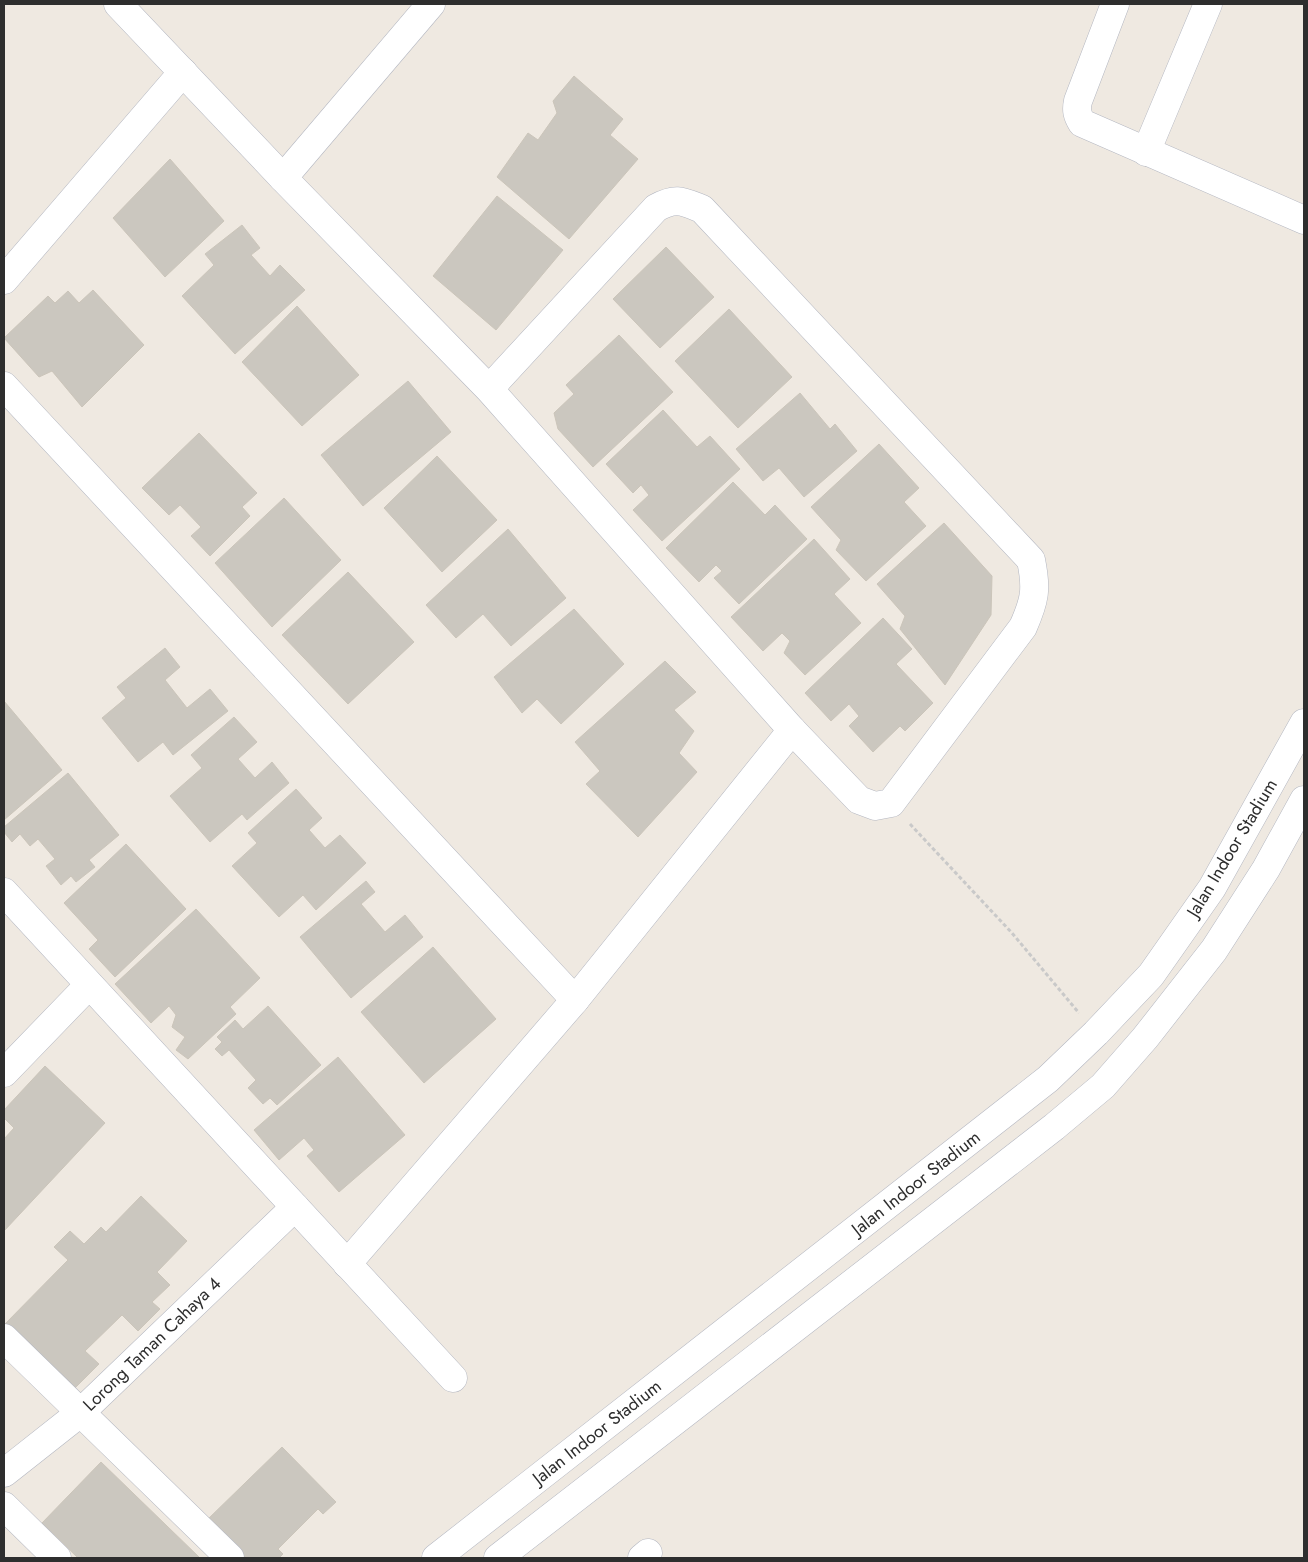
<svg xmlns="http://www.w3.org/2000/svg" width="1308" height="1562" font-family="Jost,sans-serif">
<rect width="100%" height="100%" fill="#efe9e1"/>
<g fill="#cbc7bf" stroke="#cbc5ba">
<path d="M574,76l49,43 -13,16 28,24 -69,80 -72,-62 31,-44 10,7 19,-27 -4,-12z"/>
<path d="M170,159l54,62 -59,56 -52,-59z"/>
<path d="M497,196l66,54 -67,80 -63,-54z"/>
<path d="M242,225l18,23 -9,7 19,21 10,-11 25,25 -70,64 -53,-58 32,-31 -9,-11z"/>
<path d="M666,247l48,50 -54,51 -47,-49z"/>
<path d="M93,290l51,55 -62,62 -30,-36 -13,6 -35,-39 44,-42 7,7 13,-12 11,12z"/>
<path d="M297,306l62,69 -57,51 -60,-64z"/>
<path d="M729,309l63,68 -54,51 -63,-67z"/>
<path d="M619,335l54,57 -80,75 -35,-38 -4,-16 20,-19 -8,-9z"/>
<path d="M408,381l43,51 -88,74 -42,-51z"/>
<path d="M800,393l30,36 5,-5 22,27 -53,46 -25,-29 -16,13 -27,-32z"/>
<path d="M663,410l34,37 13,-11 30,33 -78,72 -29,-31 16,-15 -8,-10 -8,8 -27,-29z"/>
<path d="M199,433l58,60 -15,14 8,9 -40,40 -19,-20 10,-9 -21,-22 -11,10 -27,-27z"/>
<path d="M879,444l40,44 -15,14 22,24 -60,55 -30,-31 5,-10 -30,-33z"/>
<path d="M437,456l60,64 -55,52 -58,-64z"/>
<path d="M733,482l32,33 10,-10 32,34 -68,65 -25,-26 8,-7 -6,-6 -17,17 -33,-34z"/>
<path d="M284,498l57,62 -69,67 -57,-64z"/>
<path d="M944,523l48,53 -1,39 -46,70 -45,-56 5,-13 -28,-32z"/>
<path d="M508,529l58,69 -55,48 -28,-32 -27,24 -30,-33z"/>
<path d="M814,539l36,40 -16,15 27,29 -56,52 -21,-22 6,-12 -8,-8 -19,18 -32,-34z"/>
<path d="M348,572l66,70 -66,62 -66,-69z"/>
<path d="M574,609l50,55 -63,60 -24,-25 -15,14 -28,-36z"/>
<path d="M883,618l29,31 -16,15 37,39 -28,28 -5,-5 -27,26 -24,-26 10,-10 -10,-12 -18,17 -26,-28z"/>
<path d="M165,648l15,19 -15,13 22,28 23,-19 18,22 -55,44 -10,-13 -25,20 -36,-44 24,-20 -9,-11z"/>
<path d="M665,661l31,31 -22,18 20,21 -15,22 18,19 -59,65 -52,-53 14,-13 -25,-29z"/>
<path d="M4,701l58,69 -58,50z"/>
<path d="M234,717l23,25 -19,17 17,19 17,-16 17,21 -42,37 -5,-6 -32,28 -40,-46 32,-28 -11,-13z"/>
<path d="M68,773l51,62 -30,25 6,7 -19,15 -5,-6 -10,9 -15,-19 9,-7 -17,-20 -8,7 -10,-12 -8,8 -8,-10v-5z"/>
<path d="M296,789l26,29 -13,12 16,18 15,-13 26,28 -50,47 -13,-15 -24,22 -47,-51 25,-23 -9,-10z"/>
<path d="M126,844l60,65 -71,68 -26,-28 9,-9 -34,-37z"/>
<path d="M366,881l9,11 -14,12 24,28 20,-17 18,22 -72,61 -51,-61z"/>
<path d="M196,909l64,69 -30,29 6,7 -48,45 -12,-9 9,-13 -13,-10 4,-12 -7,-9 -18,17 -36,-39z"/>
<path d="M433,947l63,72 -72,64 -63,-71z"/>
<path d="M268,1006l53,59 -44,40 -7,-7 -7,6 -15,-16 8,-8 -27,-30 -7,6 -7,-7 7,-7 -5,-5 18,-17 8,9z"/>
<path d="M338,1057l67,78 -66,57 -32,-36 7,-6 -10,-12 -25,22 -25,-30z"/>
<path d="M45,1066l60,57 -101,108v-92l10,-11 -10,-10v-8z"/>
<path d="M141,1196l46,45 -30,31 13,13 -18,17 8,7 -22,22 -16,-16 -37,36 14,13 -29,29 -66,-68 64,-65 -14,-13 16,-16 14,13 17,-17 5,5z"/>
<path d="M282,1447l54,55 -13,12 -5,-5 -40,40 5,5 -4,4h-35l-37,-38z"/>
<path d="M101,1462l99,96h-122l-36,-35z"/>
</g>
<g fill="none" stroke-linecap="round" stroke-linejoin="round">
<defs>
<g id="minor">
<path d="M118,4l165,174 206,211 303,341 67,70 16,6 16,-3 132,-176c12,-27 14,-38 8,-67l-329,-351c-20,-8 -26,-12 -46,-1l-167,181"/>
<path d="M1115,4l-37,97c-2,9 -1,14 4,22l222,97"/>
<path d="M1146,152l62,-148"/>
<path d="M283,178l148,-174"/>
<path d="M4,280l179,-208"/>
<path d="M4,386l571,614"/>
<path d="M4,892l449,486"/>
<path d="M4,1073l85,-88"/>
<path d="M347,1264l228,-264 217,-270"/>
<path d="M4,1338l226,220"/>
<path d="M4,1473l76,-60 215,-206"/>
<path d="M4,1506l53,52"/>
<path d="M436,1558l612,-479 48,-46 55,-58 61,-87 92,-165"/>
<path d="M498,1558l556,-431 49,-41 42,-48 69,-88 52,-81 38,-69"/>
<path d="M642,1558l6,-5"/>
</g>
</defs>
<use href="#minor" stroke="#b4b7c1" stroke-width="29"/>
<path stroke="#c9c9c9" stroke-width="3" stroke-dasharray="4 2.5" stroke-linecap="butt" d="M910,824l102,109 67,80"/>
<use href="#minor" stroke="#fff" stroke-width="28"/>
</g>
<g text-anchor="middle" stroke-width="4" stroke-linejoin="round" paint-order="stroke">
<g font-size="18" fill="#2e2e2e" stroke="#fff">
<text transform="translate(1232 848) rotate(-59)" y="6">Jalan Indoor Stadium</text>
<text transform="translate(916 1183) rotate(-38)" y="6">Jalan Indoor Stadium</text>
<text transform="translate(152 1344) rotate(-44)" y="6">Lorong Taman Cahaya 4</text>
<text transform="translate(597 1432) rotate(-38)" y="6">Jalan Indoor Stadium</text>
</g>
</g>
<rect width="1308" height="1562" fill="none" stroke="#2e2e2e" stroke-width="10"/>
</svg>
